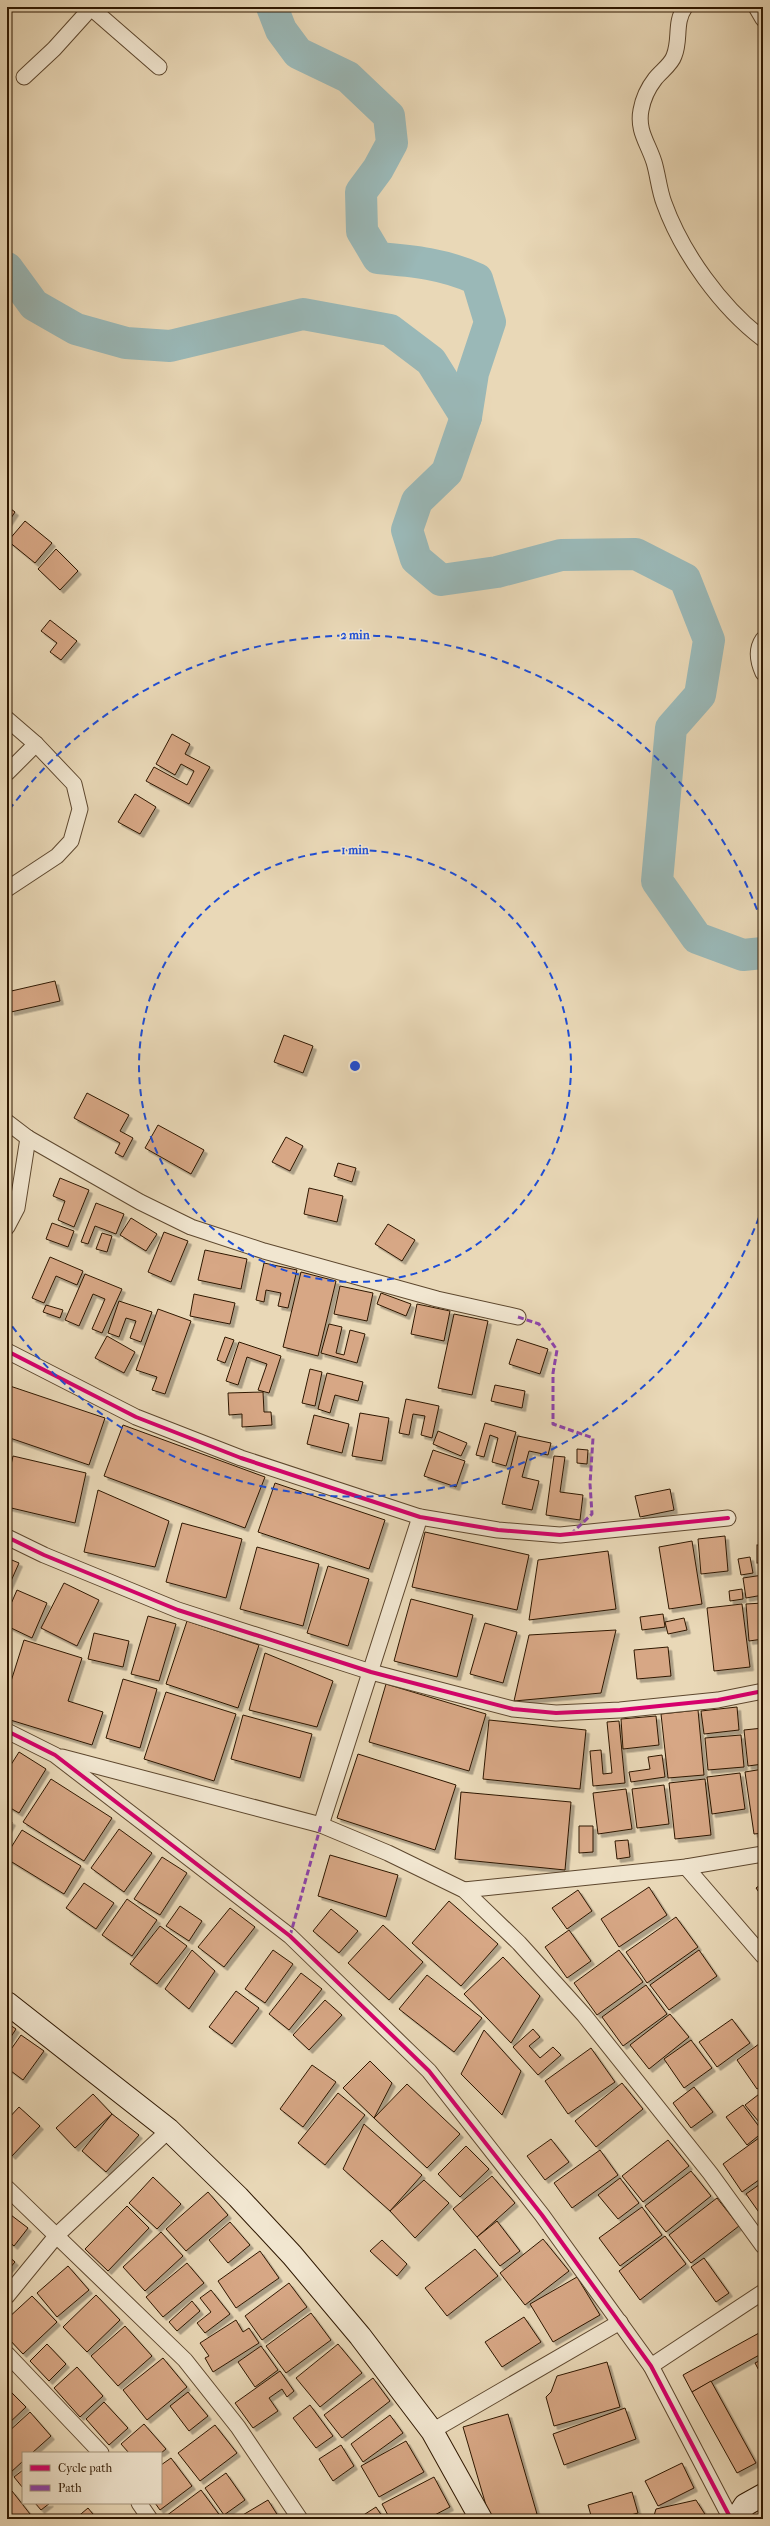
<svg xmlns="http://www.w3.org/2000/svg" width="770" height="2526" font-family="'IM FELL French Canon',serif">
<defs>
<filter id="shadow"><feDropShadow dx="3.5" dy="3.5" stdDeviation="0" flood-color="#0004"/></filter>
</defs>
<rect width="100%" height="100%" fill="#e9d8b7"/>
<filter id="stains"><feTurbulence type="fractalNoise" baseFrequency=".005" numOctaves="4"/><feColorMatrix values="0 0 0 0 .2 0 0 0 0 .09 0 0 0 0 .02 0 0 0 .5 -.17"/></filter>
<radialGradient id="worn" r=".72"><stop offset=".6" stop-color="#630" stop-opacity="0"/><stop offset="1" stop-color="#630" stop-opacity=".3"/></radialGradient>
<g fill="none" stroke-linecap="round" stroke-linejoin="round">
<g stroke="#9ab8b7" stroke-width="32">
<path d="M272,7l9,23 17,23 50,24 41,39 3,27 -14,26 -17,23 1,39 16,27c35,3 67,6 99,21l13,43 -17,51 -7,44 -19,55 -30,29 -10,29 9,29 25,21 56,-8 64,-17 75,-1 49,25 24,61 -9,55 -29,33 -14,153 40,57 46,17 20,-2"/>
<path d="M7,268l27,37 42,24 50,14 44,3 133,-32 87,16 41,31 35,56"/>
</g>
</g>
<g fill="#d7a785" stroke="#2e1700" filter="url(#shadow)">
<path d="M7,506l8,6 -8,12z"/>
<path d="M25,521l27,22 -17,20 -27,-22z"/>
<path d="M56,549l22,22 -18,19 -22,-21z"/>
<path d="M50,620l27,21 -16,19 -11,-8 7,-9 -16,-12z"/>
<path d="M172,734l18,10 -5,10 25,13 -21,37 -43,-23 8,-14 33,18 7,-14 -13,-7 -6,11 -19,-11z"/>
<path d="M135,794l21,13 -16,27 -22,-12z"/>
<path d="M55,981l5,20 -49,11 -4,-20z"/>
<path d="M284,1035l29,11 -10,27 -29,-11z"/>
<path d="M87,1093l42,22 -9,16 13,7 -10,19 -8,-4 5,-10 -46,-25z"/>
<path d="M158,1125l46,25 -13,24 -46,-26z"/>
<path d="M286,1137l17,9 -13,25 -18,-9z"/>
<path d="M338,1163l18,5 -4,14 -18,-6z"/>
<path d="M60,1178l29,12 -15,37 -16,-7 7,-19 -12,-5z"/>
<path d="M309,1188l34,8 -6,26 -33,-8z"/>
<path d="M96,1203l28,11 -8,20 -21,-8 -7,18 -7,-2z"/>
<path d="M131,1218l26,16 -11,17 -26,-16z"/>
<path d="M52,1223l22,8 -6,16 -22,-8z"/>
<path d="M388,1224l27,16 -13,21 -27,-17z"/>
<path d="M164,1232l24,9 -17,41 -23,-10z"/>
<path d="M102,1233l10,3 -5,16 -11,-3z"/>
<path d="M205,1250l42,9 -6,30 -43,-9z"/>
<path d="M50,1257l33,14 -6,14 -21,-9 -12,27 -12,-5z"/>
<path d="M264,1263l33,7 -9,38 -10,-2 3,-13 -15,-3 -2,12 -8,-2z"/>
<path d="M301,1272l35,9 -18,75 -35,-9z"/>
<path d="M85,1274l37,15 -20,44 -10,-4 13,-30 -12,-5 -14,32 -14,-6z"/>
<path d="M340,1286l33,7 -6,28 -33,-7z"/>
<path d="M381,1293l30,11 -5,12 -29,-12z"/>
<path d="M194,1294l41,9 -5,21 -40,-8z"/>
<path d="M119,1301l33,11 -11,30 -11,-4 6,-17 -10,-3 -7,19 -11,-4z"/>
<path d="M417,1304l33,7 -6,30 -33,-7z"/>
<path d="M46,1305l17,5 -3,8 -17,-6z"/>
<path d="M158,1309l33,12 -26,73 -13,-4 5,-13 -21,-7z"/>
<path d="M454,1314l34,7 -16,74 -34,-7z"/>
<path d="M329,1324l13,3 -6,26 8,2 6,-25 15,4 -8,29 -36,-10z"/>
<path d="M107,1336l28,16 -11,21 -29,-15z"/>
<path d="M225,1337l9,3 -9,23 -8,-3z"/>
<path d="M517,1339l31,10 -8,25 -31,-10z"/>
<path d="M239,1342l42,14 -12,37 -11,-3 9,-26 -20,-7 -9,28 -12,-4z"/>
<path d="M310,1369l12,3 -7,34 -13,-3z"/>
<path d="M327,1373l36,9 -5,19 -23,-6 -5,18 -12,-4z"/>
<path d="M7,1385l98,33 -16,47 -82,-28z"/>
<path d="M495,1385l30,6 -3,17 -31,-7z"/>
<path d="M263,1392l1,20h7l1,13 -30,2v-13l-13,1 -1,-22z"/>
<path d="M406,1399l33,7 -7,32 -11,-3 4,-19 -12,-2 -4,21 -10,-2z"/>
<path d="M360,1413l29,5 -7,43 -30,-5z"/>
<path d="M314,1415l35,9 -7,29 -35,-9z"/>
<path d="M485,1423l31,9 -10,34 -14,-4 6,-24 -8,-3 -6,22 -8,-2z"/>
<path d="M123,1425l142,52 -20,51 -141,-52z"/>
<path d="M438,1431l29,12 -6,13 -28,-12z"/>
<path d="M518,1436l33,7 -3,12 -19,-4 -7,26 17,4 -7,29 -30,-6z"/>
<path d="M577,1449l11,1 -1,14 -10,-1z"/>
<path d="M433,1450l32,11 -9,26 -32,-11z"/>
<path d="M13,1456l73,17 -11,50 -68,-16v-24z"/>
<path d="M554,1456l11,1 -5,35 23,3 -3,25 -34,-5z"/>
<path d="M275,1483l110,37 -16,49 -111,-37z"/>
<path d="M670,1489l4,21 -34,7 -5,-21z"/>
<path d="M98,1490l71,31 -14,46 -71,-15z"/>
<path d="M182,1523l60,16 -16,59 -60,-16z"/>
<path d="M425,1532l104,23 -12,55 -105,-23z"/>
<path d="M725,1536l3,35 -27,3 -3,-35z"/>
<path d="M692,1541l10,63 -33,5 -10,-62z"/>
<rect x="757" y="1545" width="6" height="18"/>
<path d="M257,1547l62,17 -16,62 -63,-17z"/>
<path d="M608,1551l8,58 -87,11 9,-60z"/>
<path d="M750,1557l3,16 -12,2 -3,-16z"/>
<path d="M7,1558l12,5 -12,27z"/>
<path d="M328,1566l41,13 -21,67 -41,-13z"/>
<path d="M763,1575v20l-17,3 -3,-20z"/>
<path d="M64,1583l35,17 -22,46 -36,-18z"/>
<path d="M742,1589l1,10 -13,2 -1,-10z"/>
<path d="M17,1590l30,13 -15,35 -25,-12v-13z"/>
<path d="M411,1599l62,16 -16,62 -63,-16z"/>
<path d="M763,1603v36l-14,2 -3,-37z"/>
<path d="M742,1604l8,63 -36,4 -7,-63z"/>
<path d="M663,1614l2,13 -23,3 -2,-13z"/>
<path d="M148,1616l28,8 -17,57 -28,-7z"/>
<path d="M684,1618l3,12 -19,4 -3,-12z"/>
<path d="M187,1621l72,24 -21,63 -72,-24z"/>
<path d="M485,1623l32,9 -14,51 -33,-9z"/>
<path d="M616,1630l-15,63 -87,8 15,-66z"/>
<path d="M94,1633l35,8 -6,26 -35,-8z"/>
<path d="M24,1640l58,18 -14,43 35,11 -11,33 -85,-26v-25z"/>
<path d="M668,1647l3,29 -34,3 -3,-29z"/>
<path d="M265,1653l68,28 -16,46 -68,-17z"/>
<path d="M123,1679l34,10 -17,59 -34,-10z"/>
<path d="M386,1684l100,30 -17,57 -100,-29z"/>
<path d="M166,1692l70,22 -22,67 -70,-22z"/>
<path d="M737,1707l2,23 -35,4 -3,-23z"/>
<path d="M698,1710l6,65 -36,3 -7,-64z"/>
<path d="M243,1715l69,19 -12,44 -69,-19z"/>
<path d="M656,1716l3,29 -36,4 -2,-30z"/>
<path d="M489,1720l97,10 -6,59 -97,-10z"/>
<path d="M619,1721l6,62 -32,3 -3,-35 11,-1 2,24 9,-1 -5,-51z"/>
<path d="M763,1728v36l-15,2 -4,-36z"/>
<path d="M741,1735l3,32 -36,3 -3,-32z"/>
<path d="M19,1752l27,17 -27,44 -12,-7v-35z"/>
<path d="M358,1754l98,31 -21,65 -98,-32z"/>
<path d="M662,1755l3,22 -34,5 -2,-10 21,-3 -2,-12z"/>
<path d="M763,1769v64l-9,1 -9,-62z"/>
<path d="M740,1773l5,36 -33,5 -5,-37z"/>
<path d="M51,1779l61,39 -28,43 -61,-39z"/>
<path d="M705,1779l6,56 -36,4 -6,-56z"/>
<path d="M664,1785l5,39 -32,4 -5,-39z"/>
<path d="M626,1789l6,40 -34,5 -5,-41z"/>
<path d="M461,1792l110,10 -6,68 -110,-11z"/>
<path d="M7,1819l5,3 -5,9z"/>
<path d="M579,1826h14v26l-14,1z"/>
<path d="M119,1829l33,24 -28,39 -33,-24z"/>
<path d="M22,1830l59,36 -17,28 -57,-35v-5z"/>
<path d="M628,1840l2,17 -13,2 -2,-18z"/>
<path d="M330,1855l68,20 -12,42 -68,-21z"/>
<path d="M162,1857l25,16 -27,42 -26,-16z"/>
<path d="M84,1883l30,20 -18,26 -30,-21z"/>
<path d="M763,1883v15l-7,-10z"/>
<path d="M649,1887l18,28 -48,32 -18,-28z"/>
<path d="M578,1890l14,21 -25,18 -15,-21z"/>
<path d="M127,1899l30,21 -25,36 -30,-21z"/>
<path d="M449,1901l49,43 -37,42 -49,-43z"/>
<path d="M180,1906l22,15 -13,20 -23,-15z"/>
<path d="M230,1908l25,19 -31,40 -26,-20z"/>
<path d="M331,1909l27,22 -19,22 -26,-22z"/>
<path d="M676,1917l22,30 -51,36 -21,-31z"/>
<path d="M383,1925l40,37 -34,38 -41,-37z"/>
<path d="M160,1926l27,20 -30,38 -27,-20z"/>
<path d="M569,1930l22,31 -24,17 -22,-31z"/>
<path d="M192,1950l23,21 -26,38 -24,-20z"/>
<path d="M273,1950l20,14 -28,39 -20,-14z"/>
<path d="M619,1950l24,32 -46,33 -23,-32z"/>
<path d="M699,1950l18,26 -48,34 -19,-25z"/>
<path d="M503,1957l37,39 -29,47 -47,-49z"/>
<path d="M301,1973l21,16 -33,41 -20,-16z"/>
<path d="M427,1975l55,43 -28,34 -55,-43z"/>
<path d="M646,1985l21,29 -44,32 -21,-29z"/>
<path d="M236,1991l23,17 -27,36 -23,-17z"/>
<path d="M325,2000l17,15 -33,35 -16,-15z"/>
<path d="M670,2014l19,23 -40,32 -19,-24z"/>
<path d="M732,2019l18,24 -33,24 -18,-25z"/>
<path d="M7,2023l9,6 -9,14z"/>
<path d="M533,2029l7,8 -11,9 11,12 13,-11 8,8 -23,20 -25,-28z"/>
<path d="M484,2030l37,41 -19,44 -41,-41z"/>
<path d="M21,2035l23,16 -21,29 -16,-12v-13z"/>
<path d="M691,2040l21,28 -28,20 -20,-29z"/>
<path d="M763,2041v44l-6,4 -20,-29z"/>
<path d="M591,2048l24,34 -47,32 -23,-33z"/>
<path d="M370,2061l22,22 -18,35 -31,-30z"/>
<path d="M312,2065l24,17 -33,45 -23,-18z"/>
<path d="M622,2083l21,26 -47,38 -21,-26z"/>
<path d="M407,2084l53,50 -33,34 -53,-50z"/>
<path d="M694,2087l19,25 -22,16 -18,-25z"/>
<path d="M763,2091v36l-18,-22z"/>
<path d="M338,2093l27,22 -40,50 -27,-22z"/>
<path d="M93,2094l19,20 -37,34 -19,-20z"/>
<path d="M743,2105l20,27 -16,13 -21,-28z"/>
<path d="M19,2107l21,19 -28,30 -5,-5v-31z"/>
<path d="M112,2114l27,21 -33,37 -24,-21z"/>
<path d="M364,2124l58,51 -32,36 -47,-42z"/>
<path d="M763,2135v42l-21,15 -19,-28z"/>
<path d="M551,2139l18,23 -24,18 -18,-24z"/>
<path d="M668,2140l21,26 -46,36 -21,-26z"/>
<path d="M466,2146l23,23 -29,28 -22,-23z"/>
<path d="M600,2150l18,25 -46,33 -18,-25z"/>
<path d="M691,2171l20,25 -45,36 -21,-26z"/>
<path d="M492,2176l23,27 -38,34 -24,-28z"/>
<path d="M153,2177l28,27 -24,25 -28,-26z"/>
<path d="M620,2178l19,25 -21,16 -20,-24z"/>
<path d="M424,2180l25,23 -34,35 -25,-27z"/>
<path d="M763,2182v36l-17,-24z"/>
<path d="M208,2192l20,23 -42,36 -20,-22z"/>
<path d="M717,2198l22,28 -48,37 -22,-28z"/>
<path d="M127,2206l22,22 -41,43 -23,-22z"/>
<path d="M642,2207l20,28 -42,31 -21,-28z"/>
<path d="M7,2212l21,16 -14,18 -7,-6z"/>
<path d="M497,2221l23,30 -20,15 -23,-29z"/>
<path d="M230,2222l20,23 -22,18 -19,-23z"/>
<path d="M161,2232l22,24 -38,35 -22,-24z"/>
<path d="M665,2236l21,28 -46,36 -21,-29z"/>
<path d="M543,2239l26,32 -44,34 -25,-32z"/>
<path d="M382,2240l25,24 -10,12 -27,-25z"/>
<path d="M475,2249l23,27 -51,40 -22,-28z"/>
<path d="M260,2251l19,27 -43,30 -18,-27z"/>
<path d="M7,2255l8,7 -7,8h-1z"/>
<path d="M704,2258l25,35 -13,9 -25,-35z"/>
<path d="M187,2263l17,20 -41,34 -17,-20z"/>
<path d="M68,2266l21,24 -32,27 -20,-24z"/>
<path d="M577,2277l23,38 -47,27 -23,-38z"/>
<path d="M289,2283l18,24 -45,33 -17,-24z"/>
<path d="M211,2290l19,24 -25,19 -8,-10 14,-11 -11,-14z"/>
<path d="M96,2295l24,25 -33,32 -24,-25z"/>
<path d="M32,2296l25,26 -34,32 -16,-17v-18z"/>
<path d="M192,2301l8,10 -23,20 -8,-9z"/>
<path d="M311,2313l20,27 -45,33 -20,-27z"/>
<path d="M524,2317l17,25 -39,25 -17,-25z"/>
<path d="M236,2320l7,12 6,-4 10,15 -46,29 -8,-14 4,-2 -9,-13z"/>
<path d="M125,2326l27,30 -34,30 -27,-30z"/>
<path d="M759,2333l4,7v13l-71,39 -9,-17z"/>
<path d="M47,2344l19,20 -17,17 -19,-20z"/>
<path d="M338,2344l24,29 -42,34 -24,-29z"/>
<path d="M261,2346l17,24 -23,17 -17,-25z"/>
<path d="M163,2358l24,29 -40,33 -24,-30z"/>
<path d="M763,2359v19l-8,-15z"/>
<path d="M607,2362l13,45 -66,19 -8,-29 5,-5 6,-16z"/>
<path d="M77,2367l26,29 -23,21 -26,-29z"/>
<path d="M280,2371l14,20 -7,6 -5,-8 -13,9 9,13 -25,17 -18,-25z"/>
<path d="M373,2378l17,23 -48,37 -18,-23z"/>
<path d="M711,2381l45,82 -19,10 -45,-81z"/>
<path d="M7,2388l19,19 -19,18z"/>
<path d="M188,2392l20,24 -19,15 -19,-25z"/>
<path d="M104,2402l24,26 -19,17 -23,-26z"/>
<path d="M310,2405l23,31 -17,12 -23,-30z"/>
<path d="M625,2408l11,31 -72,26 -11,-31z"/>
<path d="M30,2412l21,24 -19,17h-9v8l-13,12 -3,-3v-37z"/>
<path d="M508,2414l29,100 -17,5h-30l-27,-92z"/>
<path d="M390,2415l13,18 -40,29 -12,-18z"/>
<path d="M144,2424l22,25 -5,4h-32l-8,-9z"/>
<path d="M215,2425l22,28 -37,28 -22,-28z"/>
<path d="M406,2441l18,31 -45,25 -18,-31z"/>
<path d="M341,2445l13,21 -21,15 -14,-22z"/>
<path d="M171,2458l21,28 -32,24 -5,-7h6v-38z"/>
<path d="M682,2463l12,25 -36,18 -13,-25z"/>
<path d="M23,2470v18l-9,-11z"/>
<path d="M226,2473l19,27 -21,15 -19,-27z"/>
<path d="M434,2477l16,30 -23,12h-37l-8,-15z"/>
<path d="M201,2490l20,27 -3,2h-50l-2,-3z"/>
<path d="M12,2491l18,23 -6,5h-17v-24z"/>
<path d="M632,2492l6,21 -22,6h-24l-4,-14z"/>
<path d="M268,2500l12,19h-44z"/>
<path d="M696,2500l12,19h-55l3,-10z"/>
<path d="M35,2503h15l-9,7z"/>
<path d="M376,2507l8,12h-20l-2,-3z"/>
<path d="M88,2508l9,11h-22z"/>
</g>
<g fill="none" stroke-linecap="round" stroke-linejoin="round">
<defs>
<g id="street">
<path d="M90,7l69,60"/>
<path d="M685,7c-11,16 -4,32 -11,49 -3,9 -14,16 -19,23 -7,9 -12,20 -14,31 -4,21 7,33 13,52 4,13 5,28 10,41 18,50 57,104 99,136"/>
<path d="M756,7l7,12"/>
<path d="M24,77l30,-28 37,-41"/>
<path d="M763,639c-7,10 -5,23 0,34"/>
<path d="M7,719l29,25 38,40 6,25 -9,32 -14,15 -50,33"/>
<path d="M7,773l29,-29"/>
<path d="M7,1122l21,16 112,64 51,25 73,24 173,48 81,18"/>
<path d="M7,1227l10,-19 11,-70"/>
<path d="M7,1351l129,66 105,41 179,59 78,13 62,5 168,-17"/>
<path d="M7,1537l37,18 134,55 193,62 142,37 43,4 64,-3 98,-10 45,-9"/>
<path d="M7,1731l48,24 235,181 139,135 113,144 109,151 80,153"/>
<path d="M62,1757l259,68 67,28 76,37 55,53 65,72 126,158 53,73"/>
<path d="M321,1825l99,-308"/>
<path d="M686,1867l77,89"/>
<path d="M464,1890l222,-23 77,-13"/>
<path d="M7,2188l178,172 53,67 62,92"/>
<path d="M7,2296l50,-61 112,-105"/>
<path d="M7,2354l94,99"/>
<path d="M651,2366l112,-74"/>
<path d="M432,2431l188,-109"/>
<path d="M139,2503l11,16"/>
</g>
<g id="secondary">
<path d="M7,2003l162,127 69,67 54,58 68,81 72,95 49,88"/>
<path d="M736,2519l9,-14 18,-10"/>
</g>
</defs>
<use href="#street" stroke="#5d472e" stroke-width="17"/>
<use href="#secondary" stroke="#2e1700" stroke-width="24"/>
<use href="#street" stroke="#f1e6d0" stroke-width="15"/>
<use href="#secondary" stroke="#f1e6d0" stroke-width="22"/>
<g stroke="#8e44ad" stroke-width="3" stroke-dasharray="6 3" stroke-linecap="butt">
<path d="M518,1317l21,7 18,26 -4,23v51l40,14 -3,46 2,30 -20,19"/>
<path d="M290,1936l31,-111"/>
</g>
<defs>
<g id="cycleway">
<path d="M7,1351l129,66 105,41 179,59 78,13 62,5 168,-17"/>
<path d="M7,1537l37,18 134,55 193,62 142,37 43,4 64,-3 98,-10 45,-9"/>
<path d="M7,1731l48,24 235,181 139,135 113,144 109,151 80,153"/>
</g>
</defs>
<use href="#cycleway" stroke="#f1e6d0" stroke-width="6"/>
<use href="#cycleway" stroke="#d6006c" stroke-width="4"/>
</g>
<g fill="none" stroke="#1d4ed8" stroke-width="2" stroke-dasharray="7 5">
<circle cx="355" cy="1066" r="216"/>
<path d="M763 1206A431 431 0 0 1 9 1322M9 810A431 431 0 0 1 763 926"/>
</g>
<circle cx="355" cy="1066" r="6" fill="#1d4ed8" stroke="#f1e6d0" stroke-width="2"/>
<g font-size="12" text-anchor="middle" font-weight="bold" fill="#1d4ed8" stroke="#f1e6d0" stroke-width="3" stroke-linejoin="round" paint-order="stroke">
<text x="355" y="639">2 min</text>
<text x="355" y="854">1 min</text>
</g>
<rect width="770" height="2526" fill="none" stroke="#e9d8b7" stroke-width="24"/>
<rect x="8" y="8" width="754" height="2510" fill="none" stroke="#2e1700" stroke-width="2"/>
<rect x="12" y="12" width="746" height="2502" fill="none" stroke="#2e1700"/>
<rect x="22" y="2452" width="140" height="52" fill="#f1e6d0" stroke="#a3937d"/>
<rect x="30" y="2465" width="20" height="6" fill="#d6006c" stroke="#a3937d"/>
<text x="58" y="2472" font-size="12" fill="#2e1700">Cycle path</text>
<rect x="30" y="2485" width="20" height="6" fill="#8e44ad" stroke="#a3937d"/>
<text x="58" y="2492" font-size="12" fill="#2e1700">Path</text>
<rect width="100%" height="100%" filter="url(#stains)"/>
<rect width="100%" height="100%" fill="url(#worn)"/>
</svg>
